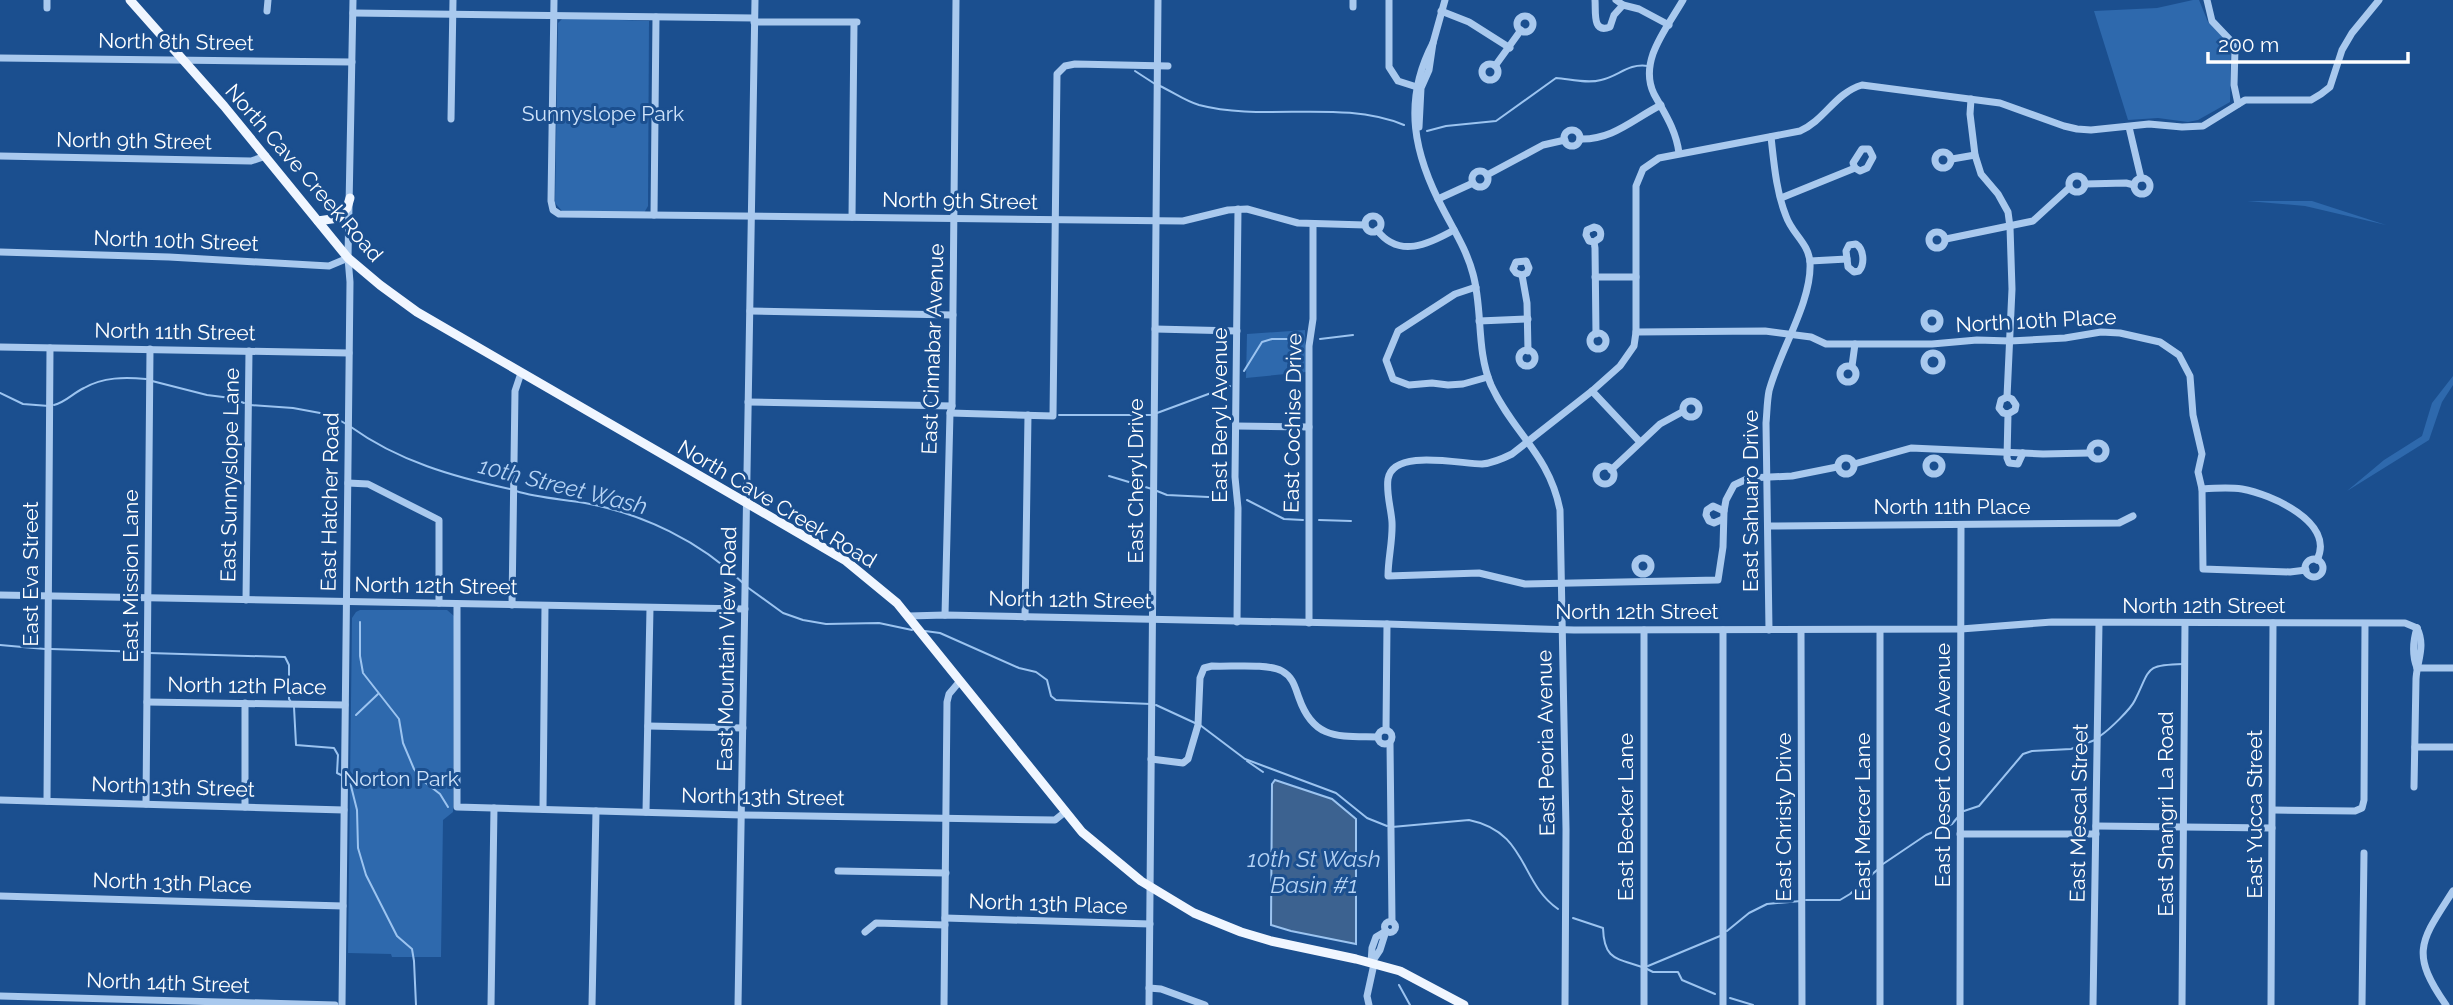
<svg xmlns="http://www.w3.org/2000/svg" width="2453" height="1005" font-family="Raleway,sans-serif">
<rect width="100%" height="100%" fill="#1b4f8f"/>
<g fill="#2e69ad">
<path d="M2193,0h6l9,22 23,23 -1,57 -32,18 -10,2 -30,-4 -30,2 -34,-109 63,-3z"/>
<path d="M563,18l86,3 -1,185 -4,7 -82,-2 -7,-8 3,-180z"/>
<path d="M2247,201h65l74,24 -81,-19z"/>
<path d="M1305,330l1,42 -60,6 1,-44z"/>
<path d="M2453,376v9l-11,17 -13,38 -82,51 37,-31 38,-24 10,-33z"/>
<path d="M360,610h87l7,6 -1,196 -10,8 -2,137h-49l-1,-3 -43,-1 4,-335 4,-6z"/>
</g>
<path fill="#3c6290" stroke="#9cc4f0" stroke-width="2" d="M1275,780l57,19 24,20v125l-65,-13 -20,-6 1,-141z"/>
<g fill="none" stroke-linecap="round" stroke-linejoin="round">
<g stroke="#9cc4f0" stroke-width="2">
<path d="M1135,71l20,13"/>
<path d="M1160,86c13,6 25,15 39,19 65,17 143,-6 205,20"/>
<path d="M1427,131l19,-5 50,-5 60,-43c14,1 31,6 45,2 18,-4 27,-17 47,-14"/>
<path d="M1320,339l33,-4"/>
<path d="M1244,371l18,-29 10,-3h30"/>
<path d="M152,381l55,14 24,3 13,5"/>
<path d="M0,393l23,11 26,2"/>
<path d="M54,405c12,-3 19,-12 30,-17 19,-11 41,-11 62,-9"/>
<path d="M250,405l43,3 38,7 15,9"/>
<path d="M1157,413l73,-27"/>
<path d="M1059,415h93"/>
<path d="M351,427c47,34 103,50 159,62"/>
<path d="M1109,476l43,13"/>
<path d="M516,491c22,7 46,8 69,12 58,11 115,38 158,80"/>
<path d="M1157,491l10,4 62,3"/>
<path d="M1247,500l37,19 19,1"/>
<path d="M1319,520l32,1"/>
<path d="M747,587l36,26 20,7 23,4 53,-1 33,7"/>
<path d="M360,622v34l3,17 36,46 4,24 11,26 8,11 18,14 8,13"/>
<path d="M925,631l15,2 79,35 17,4 11,8 4,16 5,4 95,4"/>
<path d="M0,645l45,4"/>
<path d="M51,649l92,3"/>
<path d="M149,653l136,4 4,8v34l2,3"/>
<path d="M1156,705l39,18"/>
<path d="M294,707l2,38 38,3 4,7 -1,18 6,3"/>
<path d="M356,715l22,-21"/>
<path d="M1200,725l45,34 91,34 31,25 20,8"/>
<path d="M2100,736c9,-6 31,-27 35,-36 16,-32 9,-35 48,-36"/>
<path d="M1247,761l16,11"/>
<path d="M347,779l3,3 7,28 1,38 8,27 31,61 15,13 2,12 2,44"/>
<path d="M1964,811l15,-5 44,-52 9,-3 39,-2 24,-9"/>
<path d="M1392,827l77,-7c59,12 50,62 89,89"/>
<path d="M1883,864l43,-29 26,-11 6,-7"/>
<path d="M1806,900h34l10,-6 27,-24"/>
<path d="M1573,918l30,10c1,32 13,30 39,39"/>
<path d="M1727,931l22,-18 18,-9 34,-3"/>
<path d="M1648,966l72,-30"/>
<path d="M1647,969l6,3h25l4,8 33,14"/>
<path d="M1399,985l11,20"/>
<path d="M1730,998l23,7"/>
</g>
<g stroke="#a9c9ee" stroke-width="7">
<path d="M554,0l-3,201 2,9 6,4 624,7 45,-11 19,-1 51,14 67,2"/>
<path d="M1389,0v67l9,14 22,7"/>
<path d="M1595,0c1,12 -3,34 15,27l4,-12 9,-10"/>
<path d="M1616,0l7,5 16,4 30,16"/>
<path d="M2207,0l5,21 19,20 4,7 -1,37 4,19"/>
<path d="M1353,7v-7"/>
<path d="M47,8v-8"/>
<path d="M267,11l1,-11"/>
<path d="M1441,11l28,11 41,26"/>
<path d="M353,13l401,5"/>
<circle cx="1525" cy="24" r="8"/>
<path d="M754,22h103"/>
<path d="M1433,43c-31,59 -19,112 11,168 11,21 23,40 29,63 10,36 3,76 18,111 22,48 58,69 69,125l6,319 -1,176"/>
<path d="M0,58l352,4"/>
<circle cx="1490" cy="72" r="8"/>
<path d="M1495,66l26,-36"/>
<path d="M1971,99l-1,15 5,41 6,19 17,20 10,18 2,15 2,62 -5,108"/>
<path d="M451,119l2,-119"/>
<path d="M1419,127l2,-39 8,-18 4,-27 12,-43"/>
<path d="M2129,127l12,51"/>
<circle cx="1572" cy="138" r="8"/>
<path d="M1580,139c33,1 53,-20 81,-34"/>
<path d="M1862,149h7l4,8 -6,11 -7,3 -5,-3 -2,-5z"/>
<circle cx="1943" cy="160" r="8"/>
<path d="M1679,153c-3,-23 -14,-39 -25,-59 -16,-33 13,-66 29,-94"/>
<path d="M0,156l251,5 15,-5"/>
<path d="M1952,159l23,-4"/>
<circle cx="1480" cy="179" r="8"/>
<path d="M1487,175l56,-30 22,-5"/>
<circle cx="2077" cy="184" r="8"/>
<circle cx="2142" cy="186" r="8"/>
<path d="M2085,184l41,-1 8,2"/>
<path d="M1781,198l74,-30"/>
<path d="M1438,199l35,-16"/>
<path d="M654,215l2,-198"/>
<circle cx="1373" cy="224" r="8"/>
<path d="M852,217l2,-194"/>
<path d="M1377,230c22,29 52,14 77,0"/>
<circle cx="1937" cy="240" r="8"/>
<path d="M1946,239l87,-18 36,-33"/>
<path d="M1594,242l6,-4c2,-6 0,-10 -6,-11l-7,3 -1,5 3,6 5,1 1,6 1,86"/>
<path d="M1856,244c8,5 9,20 3,27l-5,1 -6,-5 -2,-16 3,-6z"/>
<path d="M0,252l169,5 160,9 19,-8"/>
<path d="M1810,261l37,-2"/>
<path d="M1522,275l-6,-2 -3,-4 3,-7 10,-1 3,7 -2,5 -5,2 5,28 1,48"/>
<path d="M1595,277h41"/>
<path d="M1476,287l-21,7 -57,37 -12,29 7,19 16,6 23,-2 16,2 15,-1 25,-7"/>
<path d="M750,311l203,4"/>
<circle cx="1932" cy="321" r="8"/>
<path d="M1479,321l49,-2"/>
<path d="M1155,329l82,2"/>
<path d="M1636,332l129,-1 46,6 15,7h106l45,-4 33,1 55,-3 36,-6 19,1 40,9 19,13 11,21 3,39 9,39 -4,18 4,17 1,80 87,3 16,-2"/>
<circle cx="1598" cy="341" r="8"/>
<path d="M0,347l349,6"/>
<circle cx="1527" cy="358" r="8"/>
<circle cx="1933" cy="362" r="9"/>
<circle cx="1848" cy="374" r="8"/>
<path d="M1852,366l3,-22"/>
<path d="M1592,391l48,51"/>
<circle cx="1691" cy="409" r="8"/>
<path d="M748,402l204,4"/>
<path d="M950,413l103,3 4,-342 8,-8 10,-2 93,2"/>
<path d="M2008,414l-5,-1 -4,-5 2,-8 6,-3 5,2 4,6 -1,5 -7,4 -1,44 2,5 9,1 5,-11"/>
<path d="M1236,426l73,1"/>
<circle cx="2098" cy="451" r="8"/>
<circle cx="1846" cy="466" r="8"/>
<circle cx="1934" cy="466" r="8"/>
<path d="M1854,464l57,-16 132,6 47,-1"/>
<circle cx="1605" cy="475" r="9"/>
<path d="M1837,467l-45,9 -43,2 -15,7 -8,15 -2,11 -1,36 -5,33 -193,4 -46,-11 -91,3c0,-18 5,-36 4,-54 -1,-14 -6,-29 -4,-43 5,-31 72,-15 94,-15 11,-1 20,-5 30,-10l80,-63 28,-25 14,-20 2,-14v-146l7,-17 16,-11 141,-27c25,-11 35,-38 62,-46l138,18 64,23 13,3 14,1 58,-6 33,3 21,-1 42,-26h66l10,-6 9,-7 12,-37 10,-17 27,-33"/>
<path d="M1611,470l49,-46 22,-12"/>
<path d="M348,483l20,1 71,36v83"/>
<path d="M2202,489c13,-1 27,-2 40,0 28,5 94,33 75,71"/>
<path d="M1723,519l-9,4 -5,-2 -3,-6 1,-5 6,-4 11,5"/>
<path d="M1769,526l350,-3 14,-7"/>
<circle cx="1643" cy="566" r="8"/>
<circle cx="2314" cy="568" r="9"/>
<path d="M0,595l745,14"/>
<path d="M246,600l3,-249"/>
<path d="M457,604v203l285,8 313,5 10,-8"/>
<path d="M512,605l3,-214 6,-18"/>
<path d="M945,615l5,-202 2,-7 4,-406"/>
<path d="M909,616l36,-1 442,9 187,6 387,-1 91,-7 353,1 12,5"/>
<path d="M1025,617l3,-202"/>
<path d="M1237,622l1,-114 -3,-31 3,-268"/>
<path d="M1309,623v-277l4,-27v-95"/>
<path d="M1644,630v375"/>
<path d="M1769,630l-3,-207c1,-10 1,-22 3,-32 10,-39 43,-89 41,-128 -1,-20 -18,-29 -24,-47 -10,-25 -12,-53 -15,-79"/>
<path d="M1801,630l1,375"/>
<path d="M1880,630v375"/>
<path d="M2417,668c-5,-13 -4,-27 0,-40"/>
<path d="M2417,668h36"/>
<path d="M147,702l198,3"/>
<path d="M648,726l95,2"/>
<circle cx="1385" cy="737" r="7"/>
<path d="M1386,730l1,-106"/>
<path d="M1390,743l2,178"/>
<path d="M2415,747h38"/>
<path d="M1151,759l32,4 5,-4 10,-34 2,-47 4,-10 8,-2c18,1 55,-3 70,5 11,6 13,16 17,27 15,43 41,38 79,39"/>
<path d="M2414,787l2,-108c1,-18 10,-33 1,-51"/>
<path d="M0,800l344,10"/>
<path d="M47,801l3,-453"/>
<path d="M146,804l4,-455"/>
<path d="M245,807v-104"/>
<path d="M543,809l2,-203"/>
<path d="M2273,810l82,1 7,-3 2,-8 1,-176"/>
<path d="M646,812l4,-204"/>
<path d="M2096,826l176,2"/>
<path d="M1960,834h136"/>
<path d="M838,871l108,2"/>
<path d="M0,896l343,10"/>
<path d="M945,918l205,6"/>
<circle cx="1390" cy="927" r="5.5"/>
<path d="M865,932l11,-9 69,2"/>
<path d="M1372,962l8,-12 6,-19"/>
<path d="M1371,963l1,-15 4,-11 10,-6"/>
<path d="M1149,988l12,1 44,16"/>
<path d="M0,996l335,9"/>
<path d="M342,1005l8,-723 -2,-24 5,-258"/>
<path d="M491,1005l3,-197"/>
<path d="M592,1005l4,-194"/>
<path d="M738,1005l17,-1005"/>
<path d="M944,1005l3,-303 2,-8 11,-13"/>
<path d="M1149,1005l9,-1005"/>
<path d="M1369,1005l-2,-9 7,-32"/>
<path d="M1723,1005v-375"/>
<path d="M1960,1005l1,-480"/>
<path d="M2093,1005l6,-382"/>
<path d="M2182,1005l3,-382"/>
<path d="M2271,1005l2,-382"/>
<path d="M2362,1005l2,-152"/>
<path d="M2446,1005c-37,-53 -25,-64 7,-114"/>
</g>
<g stroke="#f0f6ff" stroke-width="9">
<path d="M130,0l94,106 124,152 32,27 37,27 397,230 32,19 51,42 185,229 59,49 53,32 47,19 30,9 85,18 44,12 64,34"/>
<path d="M318,221l20,-3 9,-10 3,-10"/>
</g>
</g>
<g text-anchor="middle" stroke-width="6" stroke-linejoin="round" paint-order="stroke">
<g font-size="21" fill="#fff" stroke="#1b4f8f">
<text transform="translate(176 42) rotate(1)" y="7">North 8th Street</text>
<text transform="translate(134 141) rotate(1)" y="7">North 9th Street</text>
<text transform="translate(304 173) rotate(49)" y="7">North Cave Creek Road</text>
<text transform="translate(960 201) rotate(1)" y="7">North 9th Street</text>
<text transform="translate(176 241) rotate(2)" y="7">North 10th Street</text>
<text transform="translate(2036 321) rotate(-3)" y="7">North 10th Place</text>
<text transform="translate(175 332) rotate(1)" y="7">North 11th Street</text>
<text transform="translate(933 349) rotate(-88)" y="7">East Cinnabar Avenue</text>
<text transform="translate(1220 415) rotate(-90)" y="7">East Beryl Avenue</text>
<text transform="translate(1293 423) rotate(-89)" y="7">East Cochise Drive</text>
<text transform="translate(230 475) rotate(-89)" y="7">East Sunnyslope Lane</text>
<text transform="translate(1136 481) rotate(-90)" y="7">East Cheryl Drive</text>
<text transform="translate(1751 501) rotate(-90)" y="7">East Sahuaro Drive</text>
<text transform="translate(330 502) rotate(-89)" y="7">East Hatcher Road</text>
<text transform="translate(777 504) rotate(31)" y="7">North Cave Creek Road</text>
<text x="1952" y="514">North 11th Place</text>
<text transform="translate(31 574) rotate(-90)" y="7">East Eva Street</text>
<text transform="translate(131 576) rotate(-90)" y="7">East Mission Lane</text>
<text transform="translate(436 586) rotate(1)" y="7">North 12th Street</text>
<text transform="translate(1070 600) rotate(1)" y="7">North 12th Street</text>
<text x="2204" y="613">North 12th Street</text>
<text x="1637" y="619">North 12th Street</text>
<text transform="translate(727 649) rotate(-89)" y="7">East Mountain View Road</text>
<text transform="translate(247 686) rotate(1)" y="7">North 12th Place</text>
<text transform="translate(1546 743) rotate(-91)" y="7">East Peoria Avenue</text>
<text transform="translate(1943 765) rotate(-90)" y="7">East Desert Cove Avenue</text>
<text transform="translate(173 787) rotate(2)" y="7">North 13th Street</text>
<text transform="translate(763 797) rotate(1)" y="7">North 13th Street</text>
<text transform="translate(2079 813) rotate(-89)" y="7">East Mescal Street</text>
<text transform="translate(2166 814) rotate(-90)" y="7">East Shangri La Road</text>
<text transform="translate(2255 814) rotate(-90)" y="7">East Yucca Street</text>
<text transform="translate(1626 817) rotate(-90)" y="7">East Becker Lane</text>
<text transform="translate(1784 817) rotate(-90)" y="7">East Christy Drive</text>
<text transform="translate(1863 817) rotate(-90)" y="7">East Mercer Lane</text>
<text transform="translate(172 883) rotate(2)" y="7">North 13th Place</text>
<text transform="translate(1048 904) rotate(2)" y="7">North 13th Place</text>
<text transform="translate(168 983) rotate(2)" y="7">North 14th Street</text>
</g>
<g font-size="21" fill="#cfe3fa" stroke="#1b4f8f">
<text x="603" y="121">Sunnyslope Park</text>
<text x="401" y="786">Norton Park</text>
</g>
<g font-size="23" font-style="italic" fill="#b5d3f5" stroke="#1b4f8f">
<text transform="translate(563 486) rotate(14)" y="8">10th Street Wash</text>
<text x="1314" y="867">10th St Wash<tspan x="1314" dy="26">Basin #1</tspan></text>
</g>
</g>
<path d="M2208 52v10h200v-10" fill="none" stroke="#ffffff" stroke-width="3.5"/>
<text x="2218" y="52" font-size="21" fill="#ffffff" stroke="#1b4f8f" stroke-width="5" paint-order="stroke">200 m</text>
</svg>
